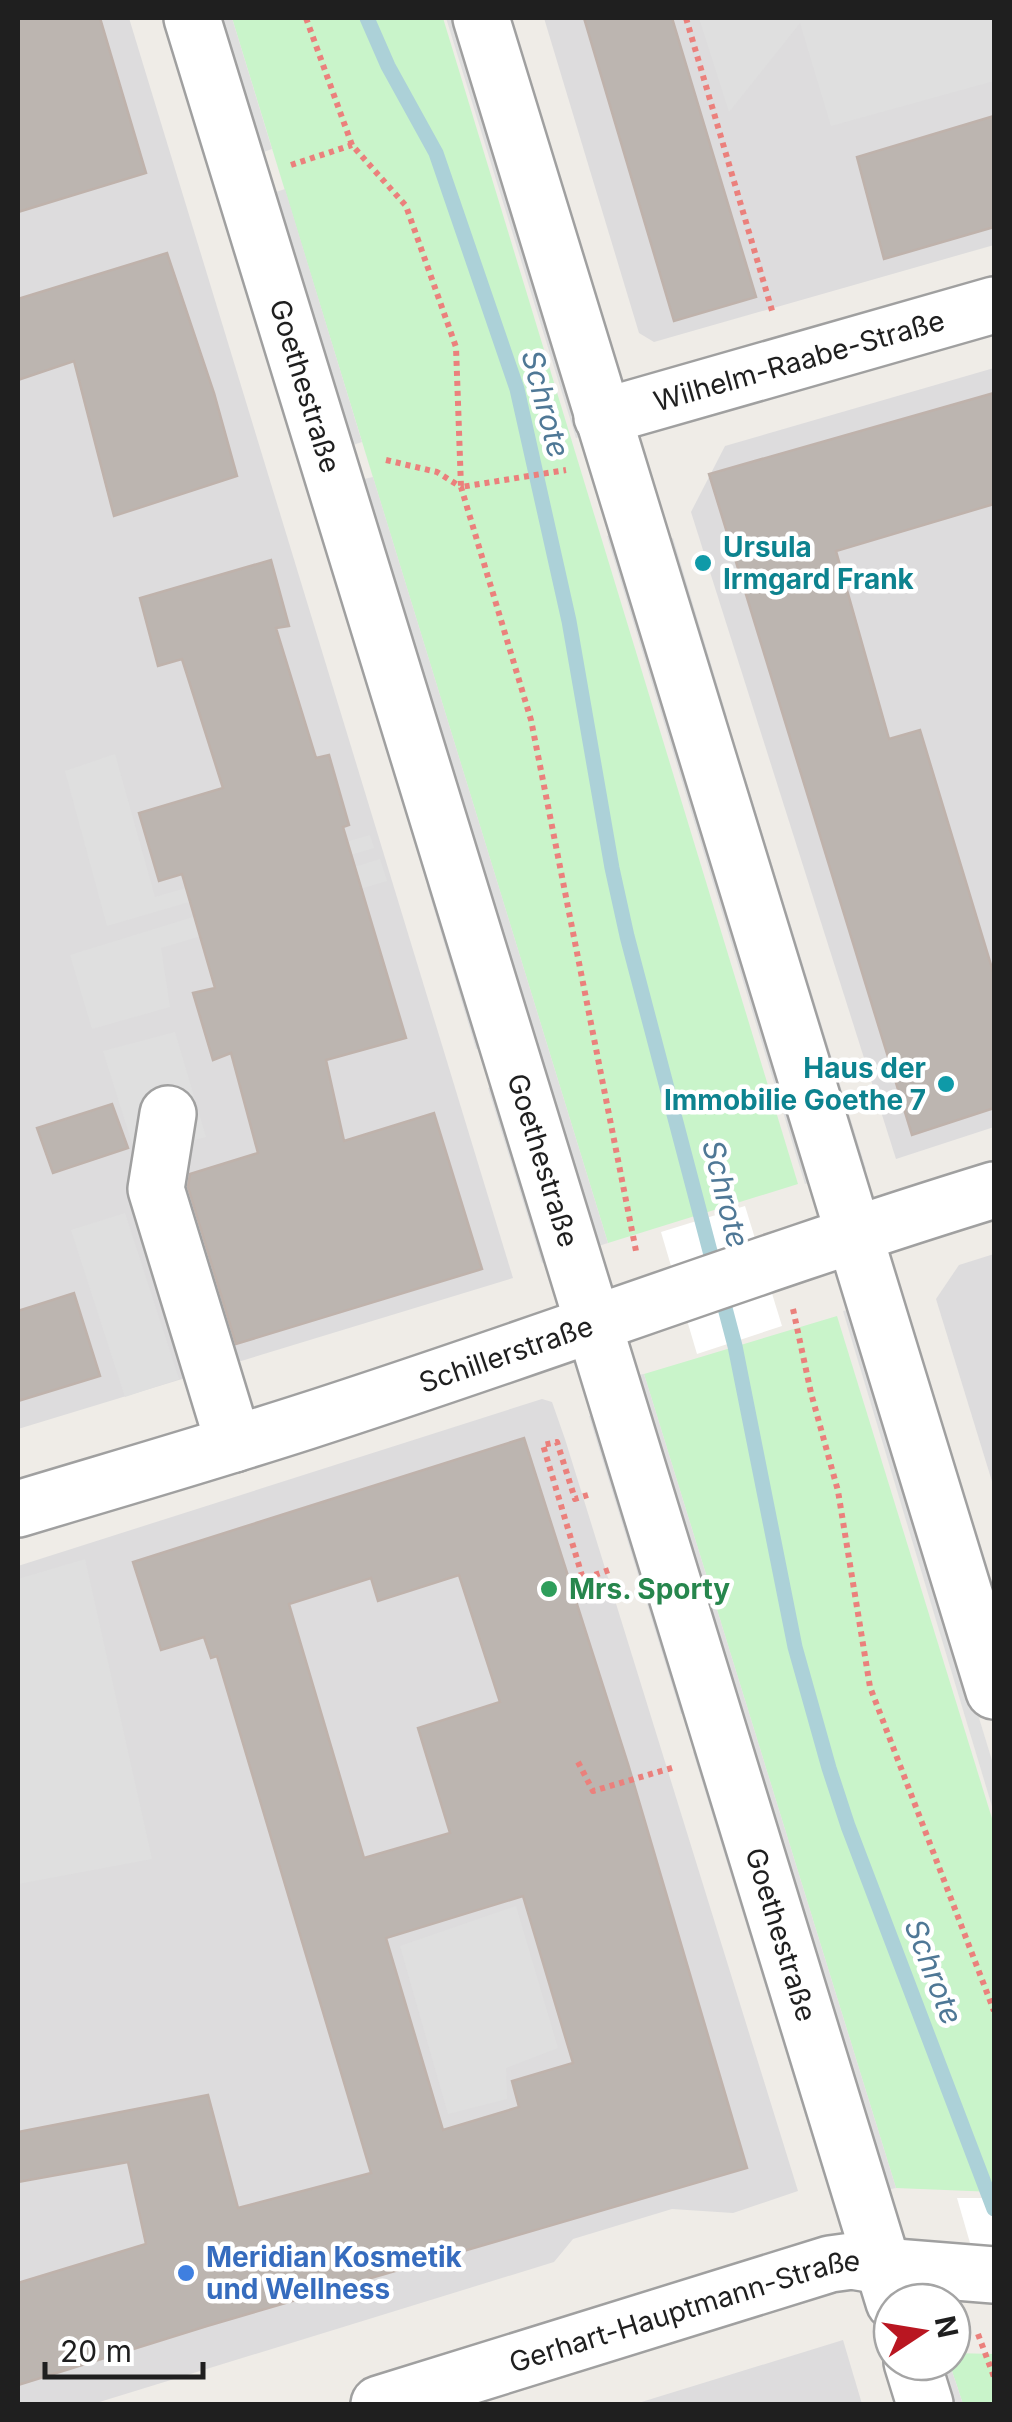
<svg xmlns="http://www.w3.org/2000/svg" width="1012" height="2422" font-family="Inter,sans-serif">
<rect width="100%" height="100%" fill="#efece7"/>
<g fill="#dddcdd">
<path d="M18,18h111l384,1260 -495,151z"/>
<path d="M544,18h450v227l-340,97 -15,-9z"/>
<path d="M994,368v759l-98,32 -205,-647 34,-66z"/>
<path d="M994,1254v234l-58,-189 23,-34z"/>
<path d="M542,1399l10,3 13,37 233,752 -65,22 -61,-4 -99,30 -19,23 -461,142h-75v-838z"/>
<path d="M843,2340l19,64h-227z"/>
</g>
<g fill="#c9f4ca">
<path d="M232,18h211l355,1166 -190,59z"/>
<path d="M837,1316l157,509v367l-98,-4 -252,-814z"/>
<path d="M952,2353l42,1v50h-31l-14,-42h3z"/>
</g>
<g fill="#dfdfdf">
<path d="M212,18h20l40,131 -17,6z"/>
<path d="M446,18h18l129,415 -17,5z"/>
<path d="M699,18h295v63l-163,45 -31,-103 -71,89z"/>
<path d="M285,189l77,253 -18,6 -77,-253z"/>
<path d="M373,477l235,766 -19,6 -234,-768z"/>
<path d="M620,533l202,647 -17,4 -198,-648z"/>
<path d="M673,538l54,179 -16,5 -54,-179z"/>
<path d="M115,754l40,143 215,-62 4,13 -267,78 -42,-155z"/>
<path d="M745,777l121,392 -17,5 -119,-392z"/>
<path d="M380,859l7,22 -226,67 9,59 -78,22 -22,-74z"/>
<path d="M442,882l49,163 -15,4 -49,-163z"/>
<path d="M175,1032l31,105 -70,19 -33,-105z"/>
<path d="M504,1083l54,175 -16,5 -54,-175z"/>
<path d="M125,1213l54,166 -54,18 -54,-167z"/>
<path d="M854,1308l140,459v46l-151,-502z"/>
<path d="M644,1374l252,814 -15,3 -254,-814z"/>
<path d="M605,1411l93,298 -17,5 -92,-298z"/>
<path d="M85,1559l67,300 -134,25v-305z"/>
<path d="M711,1747l132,422 -20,4 -130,-421z"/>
<path d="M516,1906l42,142 -52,20 1,31 -59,15 -48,-168z"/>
<path d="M933,2362h16l14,42h-17z"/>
</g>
<g fill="#fff">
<path d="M745,1206l37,120 -85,28 -36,-122z"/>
<path d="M957,2198h37v112l-15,-36z"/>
</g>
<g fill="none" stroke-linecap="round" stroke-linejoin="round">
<path stroke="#acd1d8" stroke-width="15" d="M367,18l21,48 48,87 81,236 52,232 43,247 15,68 108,410 60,301 34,121 19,58 146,383"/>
</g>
<g fill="#bcb5b0" stroke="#bfb2ab" stroke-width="2.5" fill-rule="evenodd">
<path d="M18,18h82l46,155 -128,39z"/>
<path d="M584,18h88l84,279 -82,24z"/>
<path d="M994,116v111l-110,32 -27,-102z"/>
<path d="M167,253l47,140 23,83 -123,40 -40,-155 -56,19v-81z"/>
<path d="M994,393v111l-158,47 53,188 31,-9 74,245v133l-82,27 -203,-661z"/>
<path d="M271,560l18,66 -13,2 40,130 13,-3 20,70 -6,2 63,211 -80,22 18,81 90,-28 48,156 -246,75 -48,-157 2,-13 68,-21 -27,-100 -18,7 -20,-67 22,-5 -33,-114 -23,7 -20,-68 84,-25 -41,-129 -24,7 -18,-68z"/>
<path d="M112,1104l16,44 -75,25 -16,-45z"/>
<path d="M74,1293l26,83 -82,25v-90z"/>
<path d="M524,1438l104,326 119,404 -540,158 -189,59v-102l128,-39 -18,-82 -110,20v-50l190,-37 30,113 133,-35 -154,-517 -6,2 -7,-21 -43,13 -28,-88zM459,1575l41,127 -82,26 32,105 -86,25 -75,-254 82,-26 7,23zM523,1896l50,167 -61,18 7,26 -76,23 -57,-192z"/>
</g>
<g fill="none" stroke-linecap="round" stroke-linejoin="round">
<defs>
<g id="minor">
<path id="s1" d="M192,18l702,2284"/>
<path d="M481,18l513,1673"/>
<path id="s2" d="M602,417l392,-112"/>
<path d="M168,1114l-12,75 78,255"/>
<path id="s3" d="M18,1509c96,-29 193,-57 289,-88 230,-74 456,-160 687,-231"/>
<path d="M912,2362l13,42"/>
<path id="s4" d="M379,2404l451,-140 22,-3 30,5 112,9"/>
</g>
</defs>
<use href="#minor" stroke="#a0a0a0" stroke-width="60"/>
<g stroke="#eb807c" stroke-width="6" stroke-dasharray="5 5" stroke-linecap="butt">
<path d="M306,18l46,127 54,61 50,141 5,140 105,-17"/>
<path d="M686,18l87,296"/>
<path d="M291,165l61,-20"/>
<path d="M386,460l51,12 24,15 70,233 105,531"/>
<path d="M793,1309l18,84 27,98 32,196 124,324"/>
<path d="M588,1495l-13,4 -18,-57 -14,3 40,134 29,-10"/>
<path d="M578,1762l15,29 82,-24"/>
<path d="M978,2334l16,43"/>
</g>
<use href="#minor" stroke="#fff" stroke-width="55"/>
</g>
<g fill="#0f9aa8" stroke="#fff" stroke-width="4">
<circle cx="703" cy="563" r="10"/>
<circle cx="946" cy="1084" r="10"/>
</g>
<circle fill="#2e9e5b" stroke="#fff" stroke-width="4" cx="549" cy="1589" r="10"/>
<circle fill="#3f7fe0" stroke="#fff" stroke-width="4" cx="186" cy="2273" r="10"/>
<g text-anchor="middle" stroke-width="9" stroke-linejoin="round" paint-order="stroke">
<g font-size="28" fill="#1f1f1f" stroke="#fff">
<text dy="10" stroke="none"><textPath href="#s2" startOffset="205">Wilhelm-Raabe-Straße</textPath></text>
<text dy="10" stroke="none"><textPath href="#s1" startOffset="385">Goethestraße</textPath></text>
<text dy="10" stroke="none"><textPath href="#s1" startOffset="1195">Goethestraße</textPath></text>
<text dy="10" stroke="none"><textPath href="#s3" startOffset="512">Schillerstraße</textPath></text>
<text dy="10" stroke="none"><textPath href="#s1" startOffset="2005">Goethestraße</textPath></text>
<text dy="10" stroke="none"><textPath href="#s4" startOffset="320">Gerhart-Hauptmann-Straße</textPath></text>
</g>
<g font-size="28" font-weight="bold" fill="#0d838f" stroke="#fff" text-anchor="start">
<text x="723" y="557">Ursula<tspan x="723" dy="32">Irmgard Frank</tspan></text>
<text x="926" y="1078" text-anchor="end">Haus der<tspan x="926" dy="32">Immobilie Goethe 7</tspan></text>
</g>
<g font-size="28" font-weight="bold" fill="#27864d" stroke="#fff" text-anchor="start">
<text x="569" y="1599">Mrs. Sporty</text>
</g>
<g font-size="28" font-weight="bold" fill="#366cbe" stroke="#fff" text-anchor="start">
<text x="206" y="2267">Meridian Kosmetik<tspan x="206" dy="32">und Wellness</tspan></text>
</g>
<g font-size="30" font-style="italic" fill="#4f7896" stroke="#fff">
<text transform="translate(545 404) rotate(75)" y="10">Schrote</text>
<text transform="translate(725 1194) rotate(76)" y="10">Schrote</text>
<text transform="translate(933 1972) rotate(69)" y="10">Schrote</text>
</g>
</g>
<rect width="1012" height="2422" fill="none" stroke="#1f1f1f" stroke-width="40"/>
<g transform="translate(922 2332) rotate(78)"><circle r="48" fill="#ffffff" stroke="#a5a5a5" stroke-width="2.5"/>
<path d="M0-8L18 38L0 25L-18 38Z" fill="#b91621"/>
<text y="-15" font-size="28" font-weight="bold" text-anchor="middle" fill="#1f1f1f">N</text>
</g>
<path d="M45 2362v15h158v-15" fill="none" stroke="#1f1f1f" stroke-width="5"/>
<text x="60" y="2362" font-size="30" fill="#1f1f1f" stroke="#ffffff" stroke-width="8" paint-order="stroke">20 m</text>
</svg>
